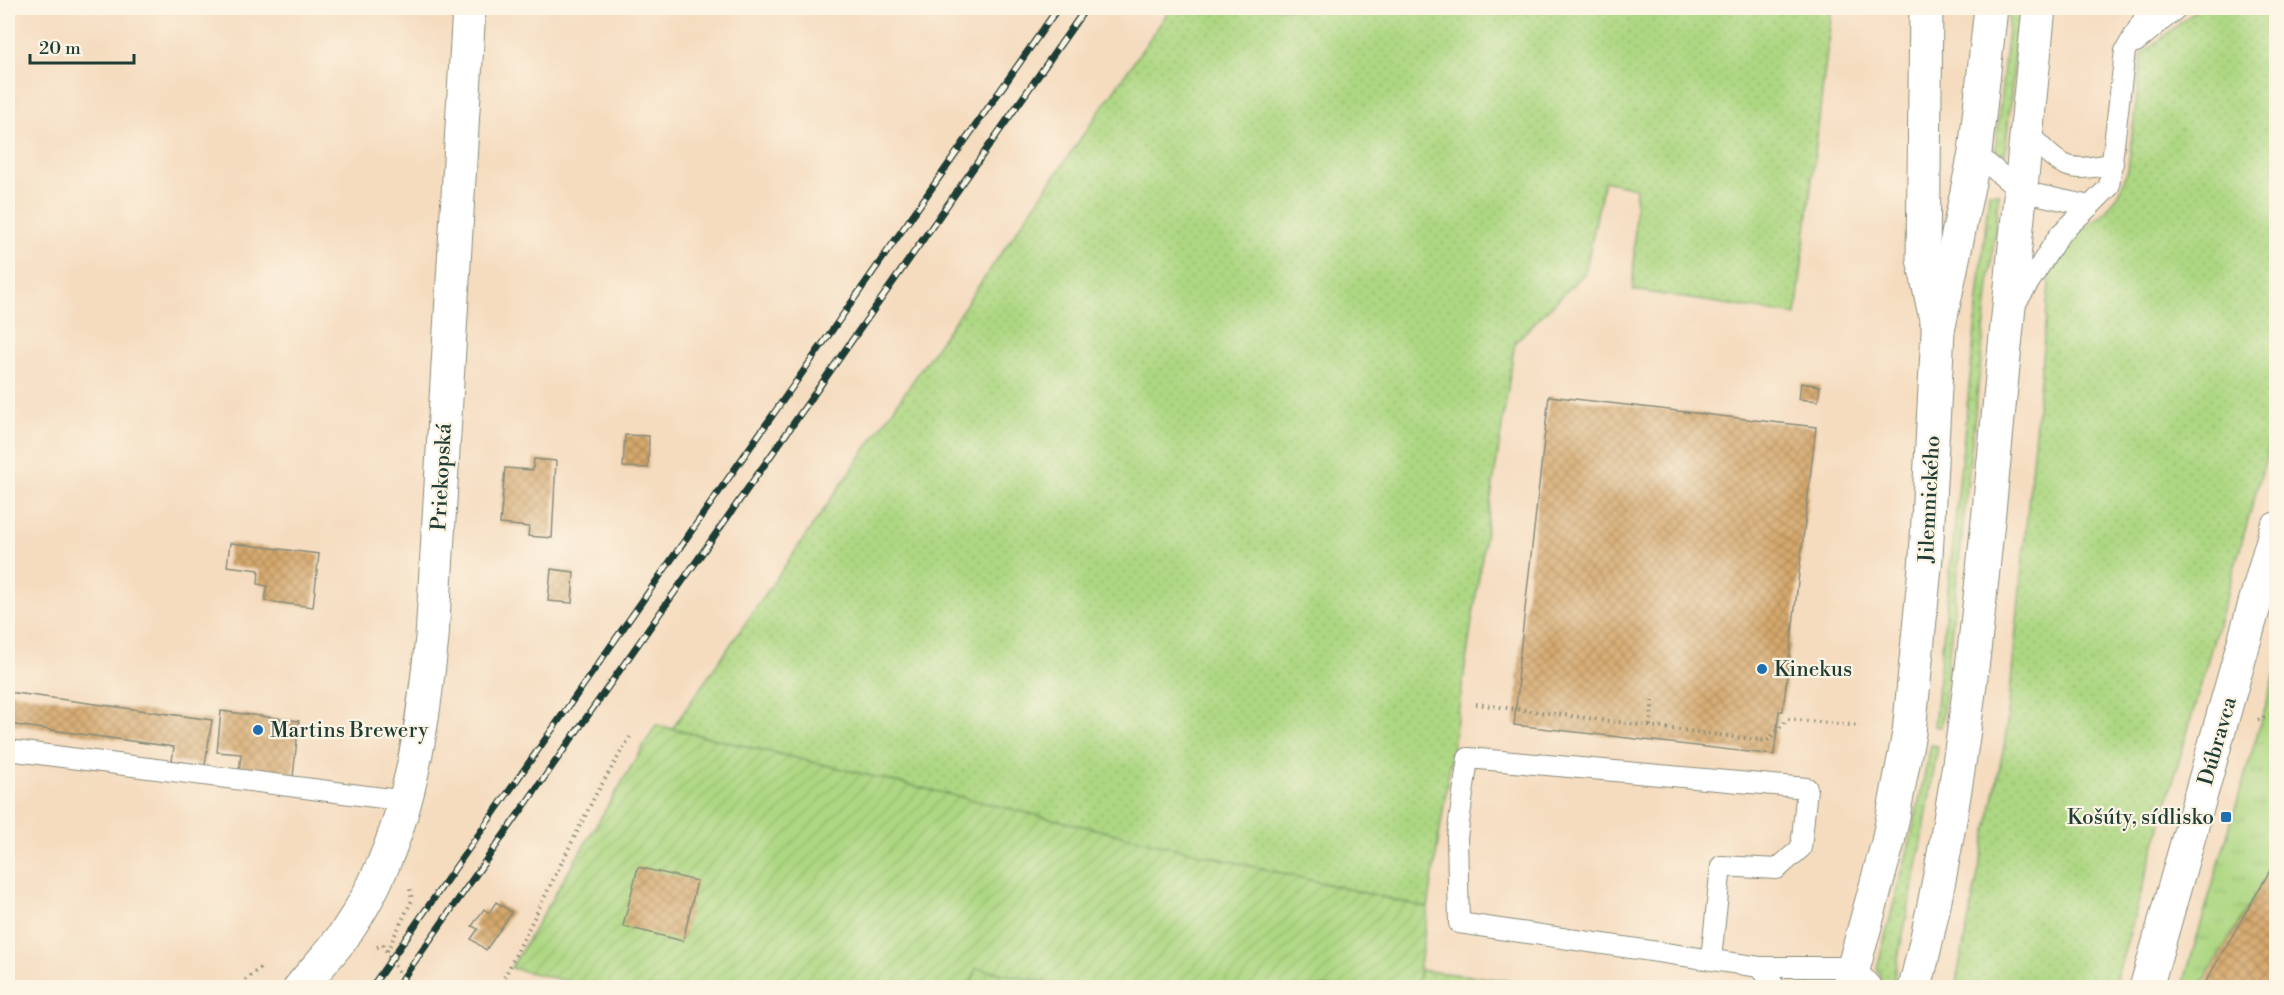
<svg xmlns="http://www.w3.org/2000/svg" width="2284" height="995" font-family="'Libre Bodoni',serif">
<defs>
<pattern id="grass-dots" width="8" height="8" patternUnits="userSpaceOnUse" patternTransform="scale(1.5)"><rect width="8" height="8" fill="#add782"/><path d="M2 2h.1M6 6h.1" fill="none" stroke="#94b971" stroke-width="1.8" stroke-linecap="round"/></pattern>
<pattern id="park-tufts" width="24" height="20" patternUnits="userSpaceOnUse" patternTransform="scale(1.5)"><rect width="24" height="20" fill="#add782"/><path d="M3 7l-1-3M5 7V3M7 7l1-3M15 17l-1-3M17 17v-4M19 17l1-3" fill="none" stroke="#94b971"/></pattern>
<pattern id="garden-furrows" width="10" height="10" patternUnits="userSpaceOnUse" patternTransform="scale(1.5)"><rect width="10" height="10" fill="#add782"/><path d="M-1 1l2-2M0 10L10 0M9 11l2-2" fill="none" stroke="#94b971"/></pattern>
<pattern id="building-cross-hatch" width="8" height="8" patternUnits="userSpaceOnUse" patternTransform="scale(1.5)"><rect width="8" height="8" fill="#d6a86d"/><path d="M0 0l8 8M0 8l8-8" fill="none" stroke="#ad8a5a"/></pattern>
</defs>
<rect width="100%" height="100%" fill="#fcf5e5"/>
<filter id="ink" filterUnits="userSpaceOnUse"><feTurbulence type="fractalNoise" baseFrequency=".0167" numOctaves="2"/><feDisplacementMap in="SourceGraphic" scale="12" xChannelSelector="R" yChannelSelector="G"/><feConvolveMatrix kernelMatrix="1 2 1 2 8 2 1 2 1" color-interpolation-filters="sRGB"/></filter>
<filter id="wash" filterUnits="userSpaceOnUse"><feTurbulence type="fractalNoise" baseFrequency=".008" numOctaves="4" result="noise"/><feDisplacementMap in="SourceGraphic" scale="24" xChannelSelector="R" yChannelSelector="G"/><feGaussianBlur stdDeviation="1.35" result="paint"/><feColorMatrix in="noise" values="0 0 0 0 0 0 0 0 0 0 0 0 0 0 0 0 0 1.4 0 .05"/><feComposite in="paint" operator="in"/></filter>
<g filter="url(#wash)">
<rect width="100%" height="100%" fill="#f5dcbf"/>
<g fill="url(#grass-dots)" stroke="#668a5b" stroke-width="1.5">
<path d="M1171,8h661l-36,307 -163,-25 3,-102 -32,-7 -19,92 -70,69 -87,566 -756,-179z"/>
<path d="M2010,8h10l-15,146 -10,-2z"/>
<path d="M2199,8h77v415l-162,564h-159l51,-251 44,-462 23,-38 29,-21 17,-21 9,-25 14,-115z"/>
<path d="M1989,193h10l-58,534 -7,-1z"/>
<path d="M1931,745l7,1 -16,96 -30,145h-8l-7,-19 33,-126z"/>
<path d="M976,968l95,19 -101,1z"/>
<path d="M1420,970l143,17h-146z"/>
</g>
<path fill="url(#park-tufts)" stroke="#668a5b" stroke-width="1.5" d="M2276,671v190l-76,126 -18,1z"/>
<path fill="url(#garden-furrows)" stroke="#668a5b" stroke-width="1.5" d="M656,725l772,183 -11,79 -346,1 -95,-20 -6,19 -374,1 -85,-20z"/>
<g id="blocks">
<g fill="url(#building-cross-hatch)">
<path d="M1801,383l19,3 -2,15 -19,-2z"/>
<path d="M1549,396l267,31 -33,284h-4l-5,44 -260,-30 5,-45h-2z"/>
<path d="M625,435l24,1 -1,32 -25,-1z"/>
<path d="M534,459l22,2 -4,77 -24,-2 1,-9 -29,-3 5,-56 28,2z"/>
<path d="M230,543l89,11 -6,53 -48,-6 2,-15 -9,-2 1,-14 -32,-4z"/>
<path d="M551,569l23,3 -2,31 -24,-2z"/>
<path d="M8,692l204,28 -7,45 -33,-4 2,-14 -166,-23z"/>
<path d="M221,711l78,10 -6,56 -54,-5 2,-18 -24,-2z"/>
<path d="M2276,860v128h-74z"/>
<path d="M638,867l59,14 -14,60 -60,-15z"/>
<path d="M496,902l16,10 -26,38 -15,-11 7,-10 -6,-3 12,-17 5,4z"/>
</g>
</g>
</g>
<g filter="url(#ink)">
<use href="#blocks" fill-opacity="0" stroke="#8a8c7a" stroke-width="1.5"/>
<g fill="none" stroke-linecap="round" stroke-linejoin="round">
<defs>
<g id="service">
<path d="M2136,42l41,-34"/>
<path d="M2027,132c33,33 37,43 86,31"/>
<path d="M1975,153l45,38 70,15 19,-19 16,-136 25,-43"/>
<path d="M2014,306l46,-72 30,-28"/>
<path d="M8,750l398,51"/>
<path d="M1711,959l10,-93 56,3 24,-21 6,-60 -339,-30 -11,79 2,86 301,44h94l19,21"/>
<path d="M1760,967l16,21"/>
</g>
<path id="minor" d="M2146,988l130,-459"/>
<path id="tertiary" d="M300,988c15,-19 33,-37 47,-57 60,-88 74,-190 85,-293l37,-630"/>
<g id="primary">
<path d="M1926,8l-3,251 13,60"/>
<path d="M1848,988l40,-146 21,-109 17,-176 12,-226 37,-178 16,-145"/>
<path d="M1915,988c47,-187 65,-379 83,-570 13,-137 28,-274 41,-410"/>
</g>
</defs>
<use href="#service" stroke="#8a8c7a" stroke-width="22"/>
<use href="#minor" stroke="#8a8c7a" stroke-width="35"/>
<use href="#tertiary" stroke="#8a8c7a" stroke-width="35"/>
<use href="#primary" stroke="#8a8c7a" stroke-width="35"/>
<g stroke="#8a8c7a" stroke-width="4" stroke-dasharray="1.5 4.5" stroke-linecap="butt">
<path d="M1476,704l291,37 21,-22 72,7"/>
<path d="M2258,720l18,-7"/>
<path d="M1650,726l3,-30"/>
<path d="M377,947l6,-2 24,43"/>
<path d="M387,951l25,-51 -2,-11"/>
<path d="M236,988l25,-21"/>
<path d="M499,988l96,-192 35,-59"/>
</g>
<use href="#service" stroke="#fff" stroke-width="20"/>
<use href="#minor" stroke="#fff" stroke-width="33"/>
<use href="#tertiary" stroke="#fff" stroke-width="33"/>
<use href="#primary" stroke="#fff" stroke-width="33"/>
<defs>
<g id="rail">
<path d="M371,988l687,-980"/>
<path d="M396,988l690,-980"/>
</g>
</defs>
<use href="#rail" stroke="#1f3d34" stroke-width="7"/>
<use href="#rail" stroke="#fcf5e5" stroke-width="4.5" stroke-dasharray="14" stroke-linecap="butt"/>
</g>
</g>
<g fill="#1f6fb2" stroke="#fcf5e5" stroke-width="2">
<circle cx="1762" cy="669" r="6"/>
<circle cx="258" cy="730" r="6"/>
<rect x="2220" y="811" width="12" height="12" rx="3"/>
</g>
<g text-anchor="middle" stroke-width="4.5" stroke-linejoin="round" paint-order="stroke">
<g font-size="21" fill="#1f3d34" stroke="#fcf5e5">
<text transform="translate(441 477) rotate(-87)" y="7">Priekopská</text>
<text transform="translate(1929 499) rotate(-87)" y="7">Jilemnického</text>
<text transform="translate(2217 741) rotate(-74)" y="7">Dúbravca</text>
</g>
<g font-size="21" fill="#1f3d34" stroke="#fcf5e5" text-anchor="start">
<text x="1774" y="676">Kinekus</text>
<text x="270" y="737">Martins Brewery</text>
<text x="2214" y="824" text-anchor="end">Košúty, sídlisko</text>
</g>
</g>
<rect width="2284" height="995" fill="none" stroke="#fcf5e5" stroke-width="30"/>
<path d="M30 54v9h104v-9" fill="none" stroke="#1f3d34" stroke-width="3"/>
<text x="39" y="54" font-size="18" fill="#1f3d34" stroke="#fcf5e5" stroke-width="4.5" paint-order="stroke">20 m</text>
</svg>
